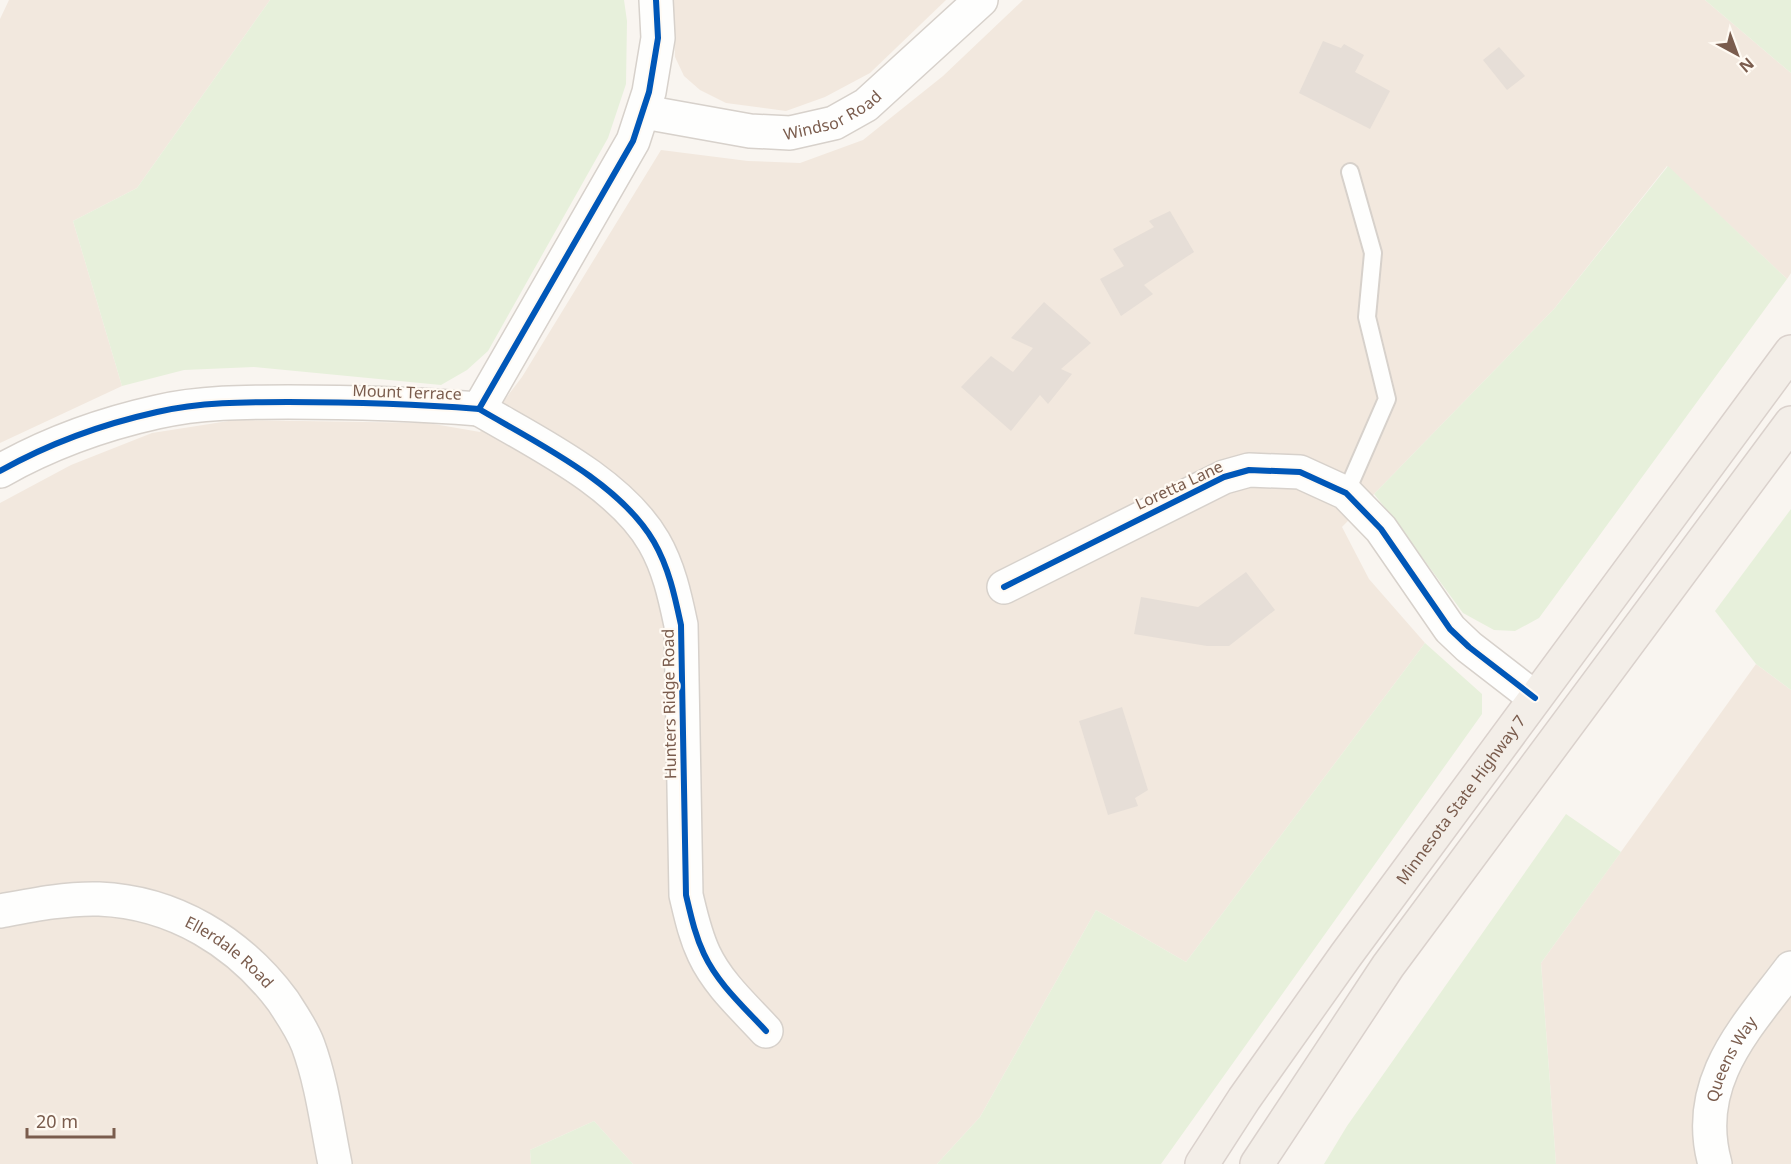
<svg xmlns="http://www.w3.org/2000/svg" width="1791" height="1164" font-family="'Noto Sans',sans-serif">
<rect width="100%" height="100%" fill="#f9f5f0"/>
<g fill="#f2e8de">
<path d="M9,0h261l-133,188 -64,33 49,165 -122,57v-424z"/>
<path d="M673,0h273l-76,73 -45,24 -39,14 -60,-8 -26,-13 -16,-14 -9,-19z"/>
<path d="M1023,0h682l86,73v200l-4,6 -120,-113 -113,143 -212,218 27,52 56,64 -239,319 -90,-52 -116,207 -43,47h-304l-39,-43 -64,29 1,14h-531v-661l71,-38 81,-32 83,-13 193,3 52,9 42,-55 139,-227 87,11 52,2 63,-23 80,-64z"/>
<path d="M1756,664l35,26v474h-235l-15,-201z"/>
</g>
<g fill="#e7f0db">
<path d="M270,0h354l3,21 -1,63 -18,54 -120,213 -21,19 -26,15 -187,-18 -70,3 -62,16 -49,-165 64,-33z"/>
<path d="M1705,0h86v73z"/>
<path d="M1668,166l119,113 -248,339 -24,13 -21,-1 -31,-17 -69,-94 -20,-25 180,-185z"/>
<path d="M1791,509v181l-35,-26 -41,-53z"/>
<path d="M1425,643l57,51v20l-321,450h-224l43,-47 116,-207 90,52z"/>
<path d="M1566,814l55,38 -80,111 15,201h-232l23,-38z"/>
<path d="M594,1121l39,43h-102l-1,-14z"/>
</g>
<g fill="#e6ded7">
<path d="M1323,41l18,7 3,-4 20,11 -9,17 35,19 -20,38 -71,-36z"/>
<path d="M1499,47l26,29 -18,14 -24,-30z"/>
<path d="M1170,211l24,41 -50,33 9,9 -32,22 -21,-37 24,-13 -11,-17 41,-22 -5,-6z"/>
<path d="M1044,302l47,41 -30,26 11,5 -24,30 -8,-9 -29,36 -50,-44 30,-31 22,16 20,-24 -22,-10z"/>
<path d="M1246,572l29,38 -46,36h-22l-73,-12 7,-37 57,10z"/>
<path d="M1122,707l26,83 -13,8 3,8 -30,9 -29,-94z"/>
</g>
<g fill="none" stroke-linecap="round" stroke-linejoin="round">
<defs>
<path id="service" d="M1346,493l41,-94 -20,-82 6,-64 -23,-81"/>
<g id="minor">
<path id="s1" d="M644,112l106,19 40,2 44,-10 32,-18 115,-105"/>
<path d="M479,409c58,34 141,74 175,133 15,26 21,55 27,83l5,270c5,21 9,40 18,59 14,30 40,53 62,77"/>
<path d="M0,471c48,-27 103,-47 157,-59 43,-10 88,-10 131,-10 64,0 128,2 191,7l154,-268 16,-49 9,-54 -2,-38"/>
<path d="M1004,587l220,-110 25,-7 51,2 46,21 35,36 69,100 19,18 66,51"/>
<path id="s2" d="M0,911c32,-6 67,-13 99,-12 75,3 140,43 184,102 9,14 19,28 25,44 14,38 19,80 27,119"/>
<path id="s3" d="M1715,1164c-23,-82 31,-136 76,-196"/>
</g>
<g id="primary">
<path id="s4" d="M1202,1164l42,-65 102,-144 445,-603"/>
<path d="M1257,1164l131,-198 403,-543"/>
</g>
</defs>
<use href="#service" stroke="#d7d1cb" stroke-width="20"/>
<use href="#minor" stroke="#d7d1cb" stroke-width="36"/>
<use href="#primary" stroke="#dad1cc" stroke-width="36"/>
<use href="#service" stroke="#fefefd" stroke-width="16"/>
<use href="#minor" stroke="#fefefd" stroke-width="33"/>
<use href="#primary" stroke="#f3eee8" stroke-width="33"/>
<defs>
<g id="cycleway">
<path d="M479,409c58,34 141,74 175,133 15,26 21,55 27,83l5,270c5,21 9,40 18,59 14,30 40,53 62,77"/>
<path d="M0,471c48,-27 103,-47 157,-59 43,-10 88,-10 131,-10 64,0 128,2 191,7l154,-268 16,-49 9,-54 -2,-38"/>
<path d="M1004,587l220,-110 25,-7 51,2 46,21 35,36 69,100 19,18 66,51"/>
</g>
</defs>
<use href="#cycleway" stroke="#fffaf3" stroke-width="10"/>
<use href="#cycleway" stroke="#0057b8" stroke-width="6"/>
</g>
<g text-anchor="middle" stroke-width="4.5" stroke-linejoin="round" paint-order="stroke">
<g font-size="16" fill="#7a5c4d" stroke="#fffaf3">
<text dy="6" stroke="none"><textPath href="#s1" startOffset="194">Windsor Road</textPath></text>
<text transform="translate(407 392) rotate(2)" y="6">Mount Terrace</text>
<text transform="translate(1179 485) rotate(-25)" y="6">Loretta Lane</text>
<text transform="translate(669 704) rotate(-91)" y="6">Hunters Ridge Road</text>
<text dy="6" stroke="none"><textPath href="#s4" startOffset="447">Minnesota State Highway 7</textPath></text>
<text dy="6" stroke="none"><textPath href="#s2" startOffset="244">Ellerdale Road</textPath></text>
<text dy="6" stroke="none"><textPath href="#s3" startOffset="110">Queens Way</textPath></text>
</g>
</g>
<g transform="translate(1737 54) rotate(139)" stroke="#fffaf3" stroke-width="4.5" paint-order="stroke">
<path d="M0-4.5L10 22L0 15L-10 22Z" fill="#7a5c4d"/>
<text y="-9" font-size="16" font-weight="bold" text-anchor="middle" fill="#7a5c4d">N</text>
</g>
<path d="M27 1128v9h87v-9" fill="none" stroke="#7a5c4d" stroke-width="3"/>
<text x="36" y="1128" font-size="18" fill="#7a5c4d" stroke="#fffaf3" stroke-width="4.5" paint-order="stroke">20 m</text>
</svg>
